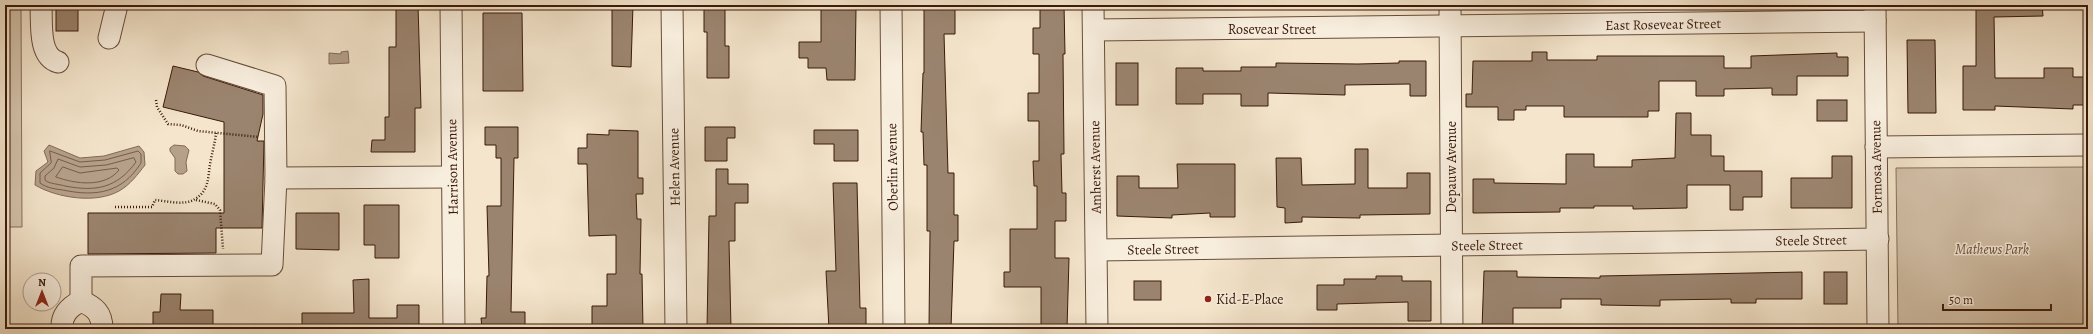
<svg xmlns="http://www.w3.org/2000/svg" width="2093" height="334" font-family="Alegreya,serif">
<rect width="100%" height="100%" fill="#f4e5cc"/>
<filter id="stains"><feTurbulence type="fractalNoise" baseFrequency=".005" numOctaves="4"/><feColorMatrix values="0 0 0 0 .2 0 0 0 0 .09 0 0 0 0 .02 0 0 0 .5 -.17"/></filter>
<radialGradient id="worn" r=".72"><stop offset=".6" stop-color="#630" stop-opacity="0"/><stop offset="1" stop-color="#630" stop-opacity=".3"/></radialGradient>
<g fill="#d4c2ab" stroke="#876e5a">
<path d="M5,5h16l1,222h-17z"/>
<path d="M2088,167v162h-190l-2,-161z"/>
</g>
<g fill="#b5a08a" stroke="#846a57">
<path d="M348,51l1,12 -20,1v-11l12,1v-2z"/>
<path d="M49,145l31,13 24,-2 35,-10 5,6 1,13c-7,9 -15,20 -26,26 -23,13 -62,7 -84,-6l1,-14 12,-9 -4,-11z"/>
<path d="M174,145l11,1 4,4 -3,12 1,9 -4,3h-5l-3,-3v-13l-5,-7v-3z"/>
</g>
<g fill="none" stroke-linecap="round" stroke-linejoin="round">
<g stroke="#785d4a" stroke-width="1">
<path d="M50,151l30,11 25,-2 33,-9 3,3v9c-19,30 -45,34 -78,27 -8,-1 -16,-2 -23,-7v-10l11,-10z"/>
<path d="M134,158l2,4c-19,26 -40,30 -71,24 -6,-2 -16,-2 -20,-6v-4l9,-8 4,-9 22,8 26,-2z"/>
<path d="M63,167l17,6 37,-5 2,2c-14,18 -44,14 -63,7z"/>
</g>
</g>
<g fill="#9b846f" stroke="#3a1a0a">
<rect x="56" y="5" width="22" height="26"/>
<path d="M396,5h22l3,103h-6v44h-44l1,-12h13v-23h4v-70h7z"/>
<path d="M612,5h21l-2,62 -19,-1z"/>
<path d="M704,5h21v41h4v32h-22v-46h-3z"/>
<path d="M1040,5h24l1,49h-2l1,100h-3l1,39h4v28h-11v37h14l-2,71h-26v-42h-37v-15h6v-43h27v-43h-3l-1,-25h6v-40h-11v-28h11v-39h-6v-26h7z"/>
<path d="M1976,5h66l1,11 -49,1 1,61h49v-10h29v9h15v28h-15v4l-78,-3v4h-32v-44h13z"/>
<path d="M924,6h31v28h-11l4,139h6v42h4v26h-4l-3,87h-22l1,-97h-3v-66h-3l-1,-33h-2l2,-59h1z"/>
<path d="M821,8h35l-1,72h-28l-1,-12h-18v-10h-9v-16h22z"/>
<path d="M483,13h39l1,78h-40z"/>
<path d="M1907,40h28l1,73h-28z"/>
<path d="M1532,52h15v8h50v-4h127v12h27v-12l86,-3v4h11v19h-51v19h-25v-7l-48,1v7h-28v-15h-37v30h-11v6h-84v-11h-38v4h-12v10h-16v-13h-32v-13h6l1,-33h59z"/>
<path d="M1399,61h27v35h-16v-12l-65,1v10l-77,-2v13h-27v-12h-38v10h-27v-36h27v3h38v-4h35v-4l82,1 41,-1z"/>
<rect x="1116" y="63" width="22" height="42"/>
<path d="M173,66l25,6 5,4 60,19v19l-6,27h7l-2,87h-46v25l-128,1v-41h136v-91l-61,-15z"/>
<rect x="1817" y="100" width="30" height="21"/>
<path d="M1676,113h15v22h20v21h13v15h38v26h-19v13h-13v-25h-43v23l-54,1v-3h-39v2h-34v4l-87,1v-34h21v4l72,1v-30h28v13h38v-7l43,-2z"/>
<path d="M485,127h33v31h-4l-3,154h14v17h-43l-1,-11h5l1,-42h2l-2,-70h14v-48h-5v-13h-11z"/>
<path d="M705,127h30v11h-8v23h-22z"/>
<path d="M609,130l29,1v47h5v16h-7l1,25h4l-1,55h2l1,55h-51v-23h15v-32h9v-39l-27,1 -2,-72h-9v-16h9v-14l22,1z"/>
<path d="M814,130h44v31h-24v-17h-20z"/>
<path d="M1355,149h13v39h39v-15h23v41l-70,1v3l-58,-1v5l-17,1v-15l-8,-1 -1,-49h25l1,27 53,-1z"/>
<path d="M1832,156h20v52h-61v-30h41z"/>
<path d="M1177,164h58v53h-25v-4l-38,2v3l-55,-2v-40h22v12h39z"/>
<path d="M716,169h12v15h20v19h-13v38h-6l2,88h-24l2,-113h7z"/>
<path d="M833,183h24l3,125h6v21h-37l-3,-58h10z"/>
<path d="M364,205h35v53h-24v-13h-11z"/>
<path d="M296,213h43v37l-43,-1z"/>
<path d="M1484,271h33v6l83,1v-2l202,-4v27h-46v4h-25v-4l-71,1v6l-59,-1v-6h-40v9h-48v21h-31z"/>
<rect x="1824" y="272" width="23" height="32"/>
<path d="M1376,276h26v5h29v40h-23v-19l-71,2v6h-20v-25h27v-6h32z"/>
<path d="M369,279v39h28v-13h22v24h-117v-16h52l-1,-33z"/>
<rect x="1134" y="281" width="27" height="19"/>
<path d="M161,294h20l-1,16h33v19h-60v-17h7z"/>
</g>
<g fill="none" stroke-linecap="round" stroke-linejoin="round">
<defs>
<g id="minor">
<path d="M41,5c1,18 -3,51 17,57"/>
<path d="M451,5l3,324"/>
<path d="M672,5l4,324"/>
<path d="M891,5l3,324"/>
<path d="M1093,5l4,324"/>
<path d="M1450,5l2,324"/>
<path d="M1875,5l3,324"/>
<path d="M1094,30l781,-9"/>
<path d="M109,38l8,-33"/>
<path d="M1876,147l212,-2"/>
<path d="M276,178l176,-1"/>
<path d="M1097,250l781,-11"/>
<path d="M81,301v-35l191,-1 4,-87 -1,-92 -68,-21"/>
<path d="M62,329c-1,-14 7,-22 19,-28 14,6 21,12 21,28"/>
</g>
</defs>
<use href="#minor" stroke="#684d3a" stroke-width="23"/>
<g stroke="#3a1a0a" stroke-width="2.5" stroke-dasharray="1 2" stroke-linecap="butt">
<path d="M156,100l1,7 11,17 13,1 17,6 61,6"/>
<path d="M196,200l19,4 5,6 3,39"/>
<path d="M115,207h37l3,-7c12,1 30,6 40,-1 14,-8 13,-22 15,-35 2,-11 5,-21 6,-31"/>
</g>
<use href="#minor" stroke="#f8eede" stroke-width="21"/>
</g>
<circle fill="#8f2418" stroke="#f8eede" stroke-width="1.5" cx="1208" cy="299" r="4"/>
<g text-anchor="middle" stroke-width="3" stroke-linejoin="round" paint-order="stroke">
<g font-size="14" fill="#3a1a0a" stroke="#f8eede">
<text transform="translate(1663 24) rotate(-1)" y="5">East Rosevear Street</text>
<text x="1272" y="34">Rosevear Street</text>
<text transform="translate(452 167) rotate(-91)" y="5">Harrison Avenue</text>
<text transform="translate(674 167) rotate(-91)" y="5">Helen Avenue</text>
<text transform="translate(892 167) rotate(-91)" y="5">Oberlin Avenue</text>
<text transform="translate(1095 167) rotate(-91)" y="5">Amherst Avenue</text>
<text transform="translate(1451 167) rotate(-90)" y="5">Depauw Avenue</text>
<text transform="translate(1876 167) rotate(-91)" y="5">Formosa Avenue</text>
<text transform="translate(1811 240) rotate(-1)" y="5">Steele Street</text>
<text transform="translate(1487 245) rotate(-1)" y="5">Steele Street</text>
<text transform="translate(1163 249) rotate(-1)" y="5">Steele Street</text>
</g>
<g font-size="14" font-style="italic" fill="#684c3a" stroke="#f8eede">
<text x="1992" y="254">Mathews Park</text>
</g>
<g font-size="14" fill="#3a1a0a" stroke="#f8eede" text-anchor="start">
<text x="1216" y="304">Kid-E-Place</text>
</g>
</g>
<rect width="2093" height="334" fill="none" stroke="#f4e5cc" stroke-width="20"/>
<rect x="6" y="6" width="2081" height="322" fill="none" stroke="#3a1a0a" stroke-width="2"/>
<rect x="10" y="10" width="2073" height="314" fill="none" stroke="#3a1a0a"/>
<g transform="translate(42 292)"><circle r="19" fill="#f8eede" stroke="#ac9989"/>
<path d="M0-3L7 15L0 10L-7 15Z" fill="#8f2418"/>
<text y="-6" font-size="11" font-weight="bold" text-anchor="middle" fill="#3a1a0a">N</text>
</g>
<path d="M1943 304v6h108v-6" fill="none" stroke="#3a1a0a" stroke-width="2"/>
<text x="1949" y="304" font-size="12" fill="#3a1a0a" stroke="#f8eede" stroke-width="3" paint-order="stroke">50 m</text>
<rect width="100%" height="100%" filter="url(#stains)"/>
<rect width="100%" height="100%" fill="url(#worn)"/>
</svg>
